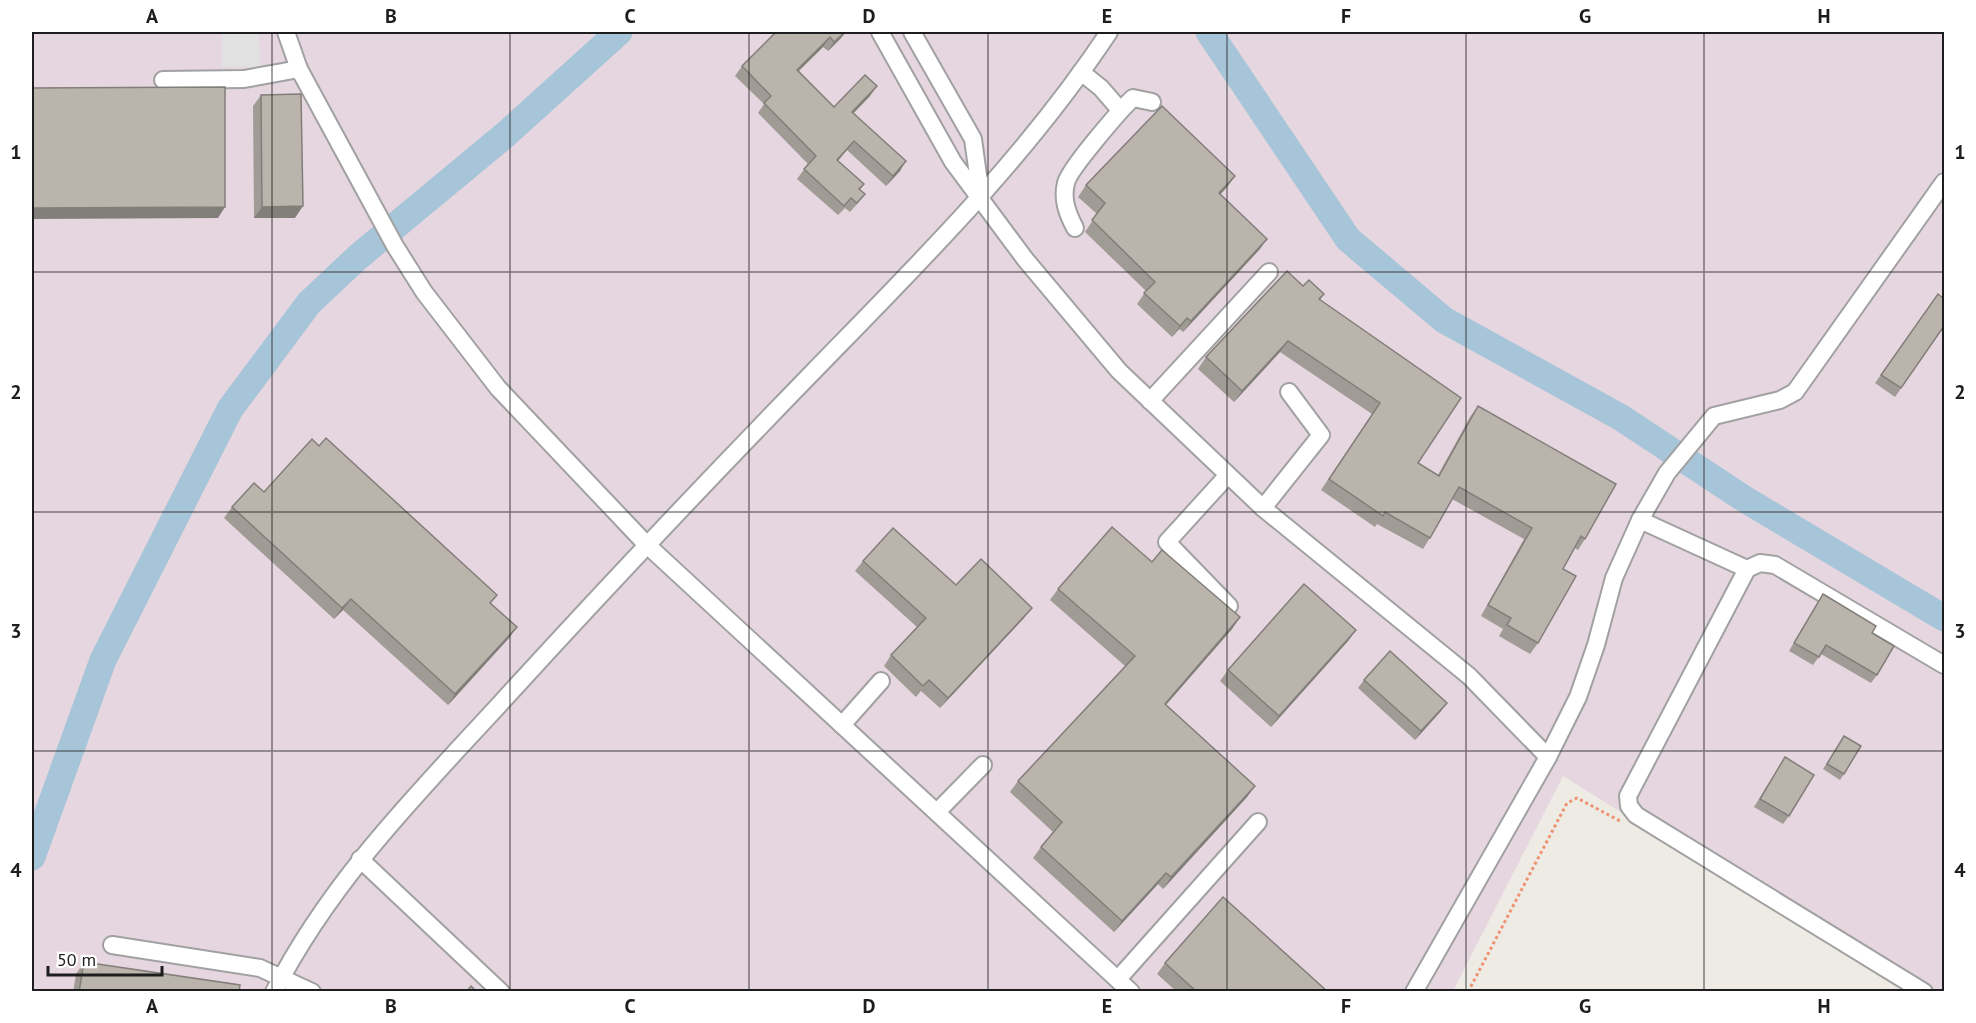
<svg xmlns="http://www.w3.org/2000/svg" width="1976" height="1023" font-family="'PT Sans',sans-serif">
<rect width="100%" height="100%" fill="#edebe3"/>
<path fill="#e6d6e0" d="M32,32h1912v959h-36l-345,-215 -110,215h-1421z"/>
<path fill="#e1e1e1" d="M222,32h37l1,35h-38z"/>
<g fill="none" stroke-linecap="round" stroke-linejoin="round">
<g stroke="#a7c5d8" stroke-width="27">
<path d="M1209,32l139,207 96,81 176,97 126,83 198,118"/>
<path d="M32,857l71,-197 127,-251 79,-106 49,-46 147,-122 114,-103"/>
</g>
<defs>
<g id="minor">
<path d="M286,32l13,37 96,177 29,46 74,96 148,156 485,448"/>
<path d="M880,32l73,130 72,97 94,112 144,137 206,168 79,81"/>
<path d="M912,32l61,107 8,58"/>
<path d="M1081,72l20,16 19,22"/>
<path d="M163,80l81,-1 55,-10"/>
<path d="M1075,228c-8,-15 -13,-29 -9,-45 3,-14 55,-74 67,-85l19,4"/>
<path d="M1150,401l119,-129"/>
<path d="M1228,475l-61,67 62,64"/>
<path d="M1263,508l58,-73 -32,-43"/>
<path d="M1640,520l107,49"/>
<path d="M842,725l39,-44"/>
<path d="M937,812l46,-47"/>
<path d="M360,859l141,133"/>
<path d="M112,945l148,23 52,24"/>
<path d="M1118,979l140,-157"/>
<path d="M274,992c56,-110 142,-197 225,-287 102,-112 206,-222 312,-331 106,-109 214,-215 298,-342"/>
<path d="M1414,992l134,-235 30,-60 18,-52 18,-67 26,-58 27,-47 47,-57 66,-16 15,-8 149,-210"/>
<path d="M1924,992l-288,-177 -7,-9 -1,-10 119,-227 13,-6 15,2 169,100"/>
</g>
</defs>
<use href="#minor" stroke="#a1a1a1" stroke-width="20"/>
<path stroke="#ee9273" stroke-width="3" stroke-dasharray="3 3" stroke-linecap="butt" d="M1468,992l99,-189 10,-5 43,23"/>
<use href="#minor" stroke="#fff" stroke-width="16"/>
</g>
<g fill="#a09b95">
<path d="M776,32l65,6 -13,13 -5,-4 -24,24 35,36 36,-11 -17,17 47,58 -14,15 -39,-36 -9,11 26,23 -4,6 -2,13 -8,9 -5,-4 -7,7 -41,-36 11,-15 -50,-51 6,-9 -29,-28 7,-10z"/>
<path d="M261,95l34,123h-41l-1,-112z"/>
<path d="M1235,176l-8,11 -7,8 47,44 -8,11 -76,82 -4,-3 -7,8 -35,-33 9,-13 -61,-59 12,-18 -19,-17 8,-12z"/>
<path d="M1303,286l21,8 -4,6 98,163 20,12 32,-58 8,-11 107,133 -7,11 -3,-2 -12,21 -25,74 -8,11 -31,-18 4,-7 -22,-13 43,-77 -72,-40 -22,39 -7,11 -46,-25 -2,3 -54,-37 51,-76 -92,-62 -46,50 -36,-33 8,-12z"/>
<path d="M1938,294l6,32 -49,71 -20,-14z"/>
<path d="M264,492l227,111 26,24 -8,11 -61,67 -105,-95 -9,9 -110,-101 8,-11z"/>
<path d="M863,561l93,24 68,33 -84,90 -19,-17 -5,6 -32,-31 7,-11 26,-28 -62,-56z"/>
<path d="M1152,562l88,55 -8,12 -66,76 89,81 -8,11 -84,92 -5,-5 -44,48 -81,-74 8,-11 12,-15 -43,-40 8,-11 107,-115 -75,-66 8,-11z"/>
<path d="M1823,594l54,81 -6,8 -50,-29 -8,11 -24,-14z"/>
<path d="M1356,630l-8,11 -77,86 -51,-46 8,-11z"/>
<path d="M1364,680l77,31 -26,29 -57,-52z"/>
<path d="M1844,736v38l-4,6 -17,-11z"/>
<path d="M1785,757l4,59 -6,8 -29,-17z"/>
<path d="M84,962l155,30h-166l3,-18z"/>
<path d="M1165,963l163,29h-151l-20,-18z"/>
</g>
<g fill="#827e79">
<path d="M845,32h1l-5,6 -13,13 6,-9z"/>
<path d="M830,37l-7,10 -33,32 7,-9z"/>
<path d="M877,86l-7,10 -25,26 7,-10z"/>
<path d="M854,141l-7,9 -17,19 7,-9z"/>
<path d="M906,161l-6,10 -14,15 7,-10z"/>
<path d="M1235,176l-8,11 -16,17 8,-11z"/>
<path d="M303,206l-8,12h-41l8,-11z"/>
<path d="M225,207l-7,11 -186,1v-11z"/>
<path d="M1267,239l-8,11 -76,82 8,-11z"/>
<path d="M1187,318l-8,11 -7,8 8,-11z"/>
<path d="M1288,341l-8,11 -46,50 8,-11z"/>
<path d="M351,599l-8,11 -9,9 8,-11z"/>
<path d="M1032,608l-8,10 -84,90 8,-10z"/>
<path d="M1240,617l-8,12 -75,86 8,-11z"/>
<path d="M517,627l-8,11 -61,67 7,-11z"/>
<path d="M1356,630l-8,11 -77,86 8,-11z"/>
<path d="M1447,703l-6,8 -26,29 6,-9z"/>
<path d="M1255,786l-8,11 -84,92 8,-12z"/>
<path d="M1166,873l-8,11 -44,48 8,-11z"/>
</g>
<g fill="#bab4ad" stroke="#827e79" stroke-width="1.5">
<path d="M776,32h69l-11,10 -4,-5 -33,33 37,37 31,-32 12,11 -25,26 54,49 -13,15 -39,-35 -17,19 27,24 -5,5 6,5 -8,9 -6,-5 -7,8 -40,-37 12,-13 -52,-53 7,-7 -29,-30z"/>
<path d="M225,87v120l-193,1v-120z"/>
<path d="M301,94l2,112 -41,1 -1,-112z"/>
<path d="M1162,106l73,70 -16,17 48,46 -76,82 -4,-3 -7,8 -36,-33 11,-11 -63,-62 13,-17 -19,-18z"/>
<path d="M1287,271l16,15 6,-6 15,14 -5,5 142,99 -43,65 21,13 39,-70 138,78 -31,55 -4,-3 -18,33 13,7 -38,67 -31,-18 4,-7 -23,-13 44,-77 -73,-41 -29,51 -45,-26 -2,4 -54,-37 51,-76 -92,-62 -46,50 -36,-34z"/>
<path d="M1938,294l6,5v27l-43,62 -20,-13z"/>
<path d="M326,438l171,157 -7,8 27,24 -62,67 -104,-95 -9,9 -110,-101 22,-24 10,9 48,-53 7,7z"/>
<path d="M1112,527l40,35 10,-12 78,67 -75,87 90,82 -84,91 -5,-4 -44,48 -81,-74 21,-25 -44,-41 117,-125 -77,-67z"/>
<path d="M893,528l63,57 25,-26 51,49 -84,90 -19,-18 -6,6 -32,-31 35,-37 -63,-57z"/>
<path d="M1304,584l52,46 -77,86 -51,-46z"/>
<path d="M1823,594l53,32 -4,7 22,13 -17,29 -51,-30 -7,12 -25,-14z"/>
<path d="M1390,651l57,52 -26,28 -57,-51z"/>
<path d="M1844,736l17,10 -17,28 -17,-10z"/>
<path d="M1785,757l29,18 -25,41 -29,-17z"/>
<path d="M1223,897l105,95h-131l-32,-29z"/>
<path d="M84,962l156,23 -1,7h-160z"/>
<path d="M471,986l6,6h-11z"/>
</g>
<path fill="none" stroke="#1d1d1d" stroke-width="1.5" stroke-opacity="0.55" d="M272,32v960M510,32v960M749,32v960M988,32v960M1227,32v960M1466,32v960M1704,32v960M32,272h1912M32,512h1912M32,751h1912"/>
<rect width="1976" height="1023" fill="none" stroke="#ffffff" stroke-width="66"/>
<path d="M48 966v9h114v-9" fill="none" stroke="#1d1d1d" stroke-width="3"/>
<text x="57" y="966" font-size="18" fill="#1d1d1d" stroke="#ffffff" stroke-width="4.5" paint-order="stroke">50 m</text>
<rect x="33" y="33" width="1910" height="957" fill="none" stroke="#1d1d1d" stroke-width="2"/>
<g font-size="20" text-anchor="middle" font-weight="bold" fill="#1d1d1d">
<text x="152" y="23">A</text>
<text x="391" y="23">B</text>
<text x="630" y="23">C</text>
<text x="869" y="23">D</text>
<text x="1107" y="23">E</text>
<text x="1346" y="23">F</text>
<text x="1585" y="23">G</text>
<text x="1824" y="23">H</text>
<text x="16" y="159">1</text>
<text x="1960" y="159">1</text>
<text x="16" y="399">2</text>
<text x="1960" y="399">2</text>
<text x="16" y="638">3</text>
<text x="1960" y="638">3</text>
<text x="16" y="877">4</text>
<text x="1960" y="877">4</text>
<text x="152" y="1013">A</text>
<text x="391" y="1013">B</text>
<text x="630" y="1013">C</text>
<text x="869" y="1013">D</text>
<text x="1107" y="1013">E</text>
<text x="1346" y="1013">F</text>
<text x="1585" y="1013">G</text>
<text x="1824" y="1013">H</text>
</g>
</svg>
